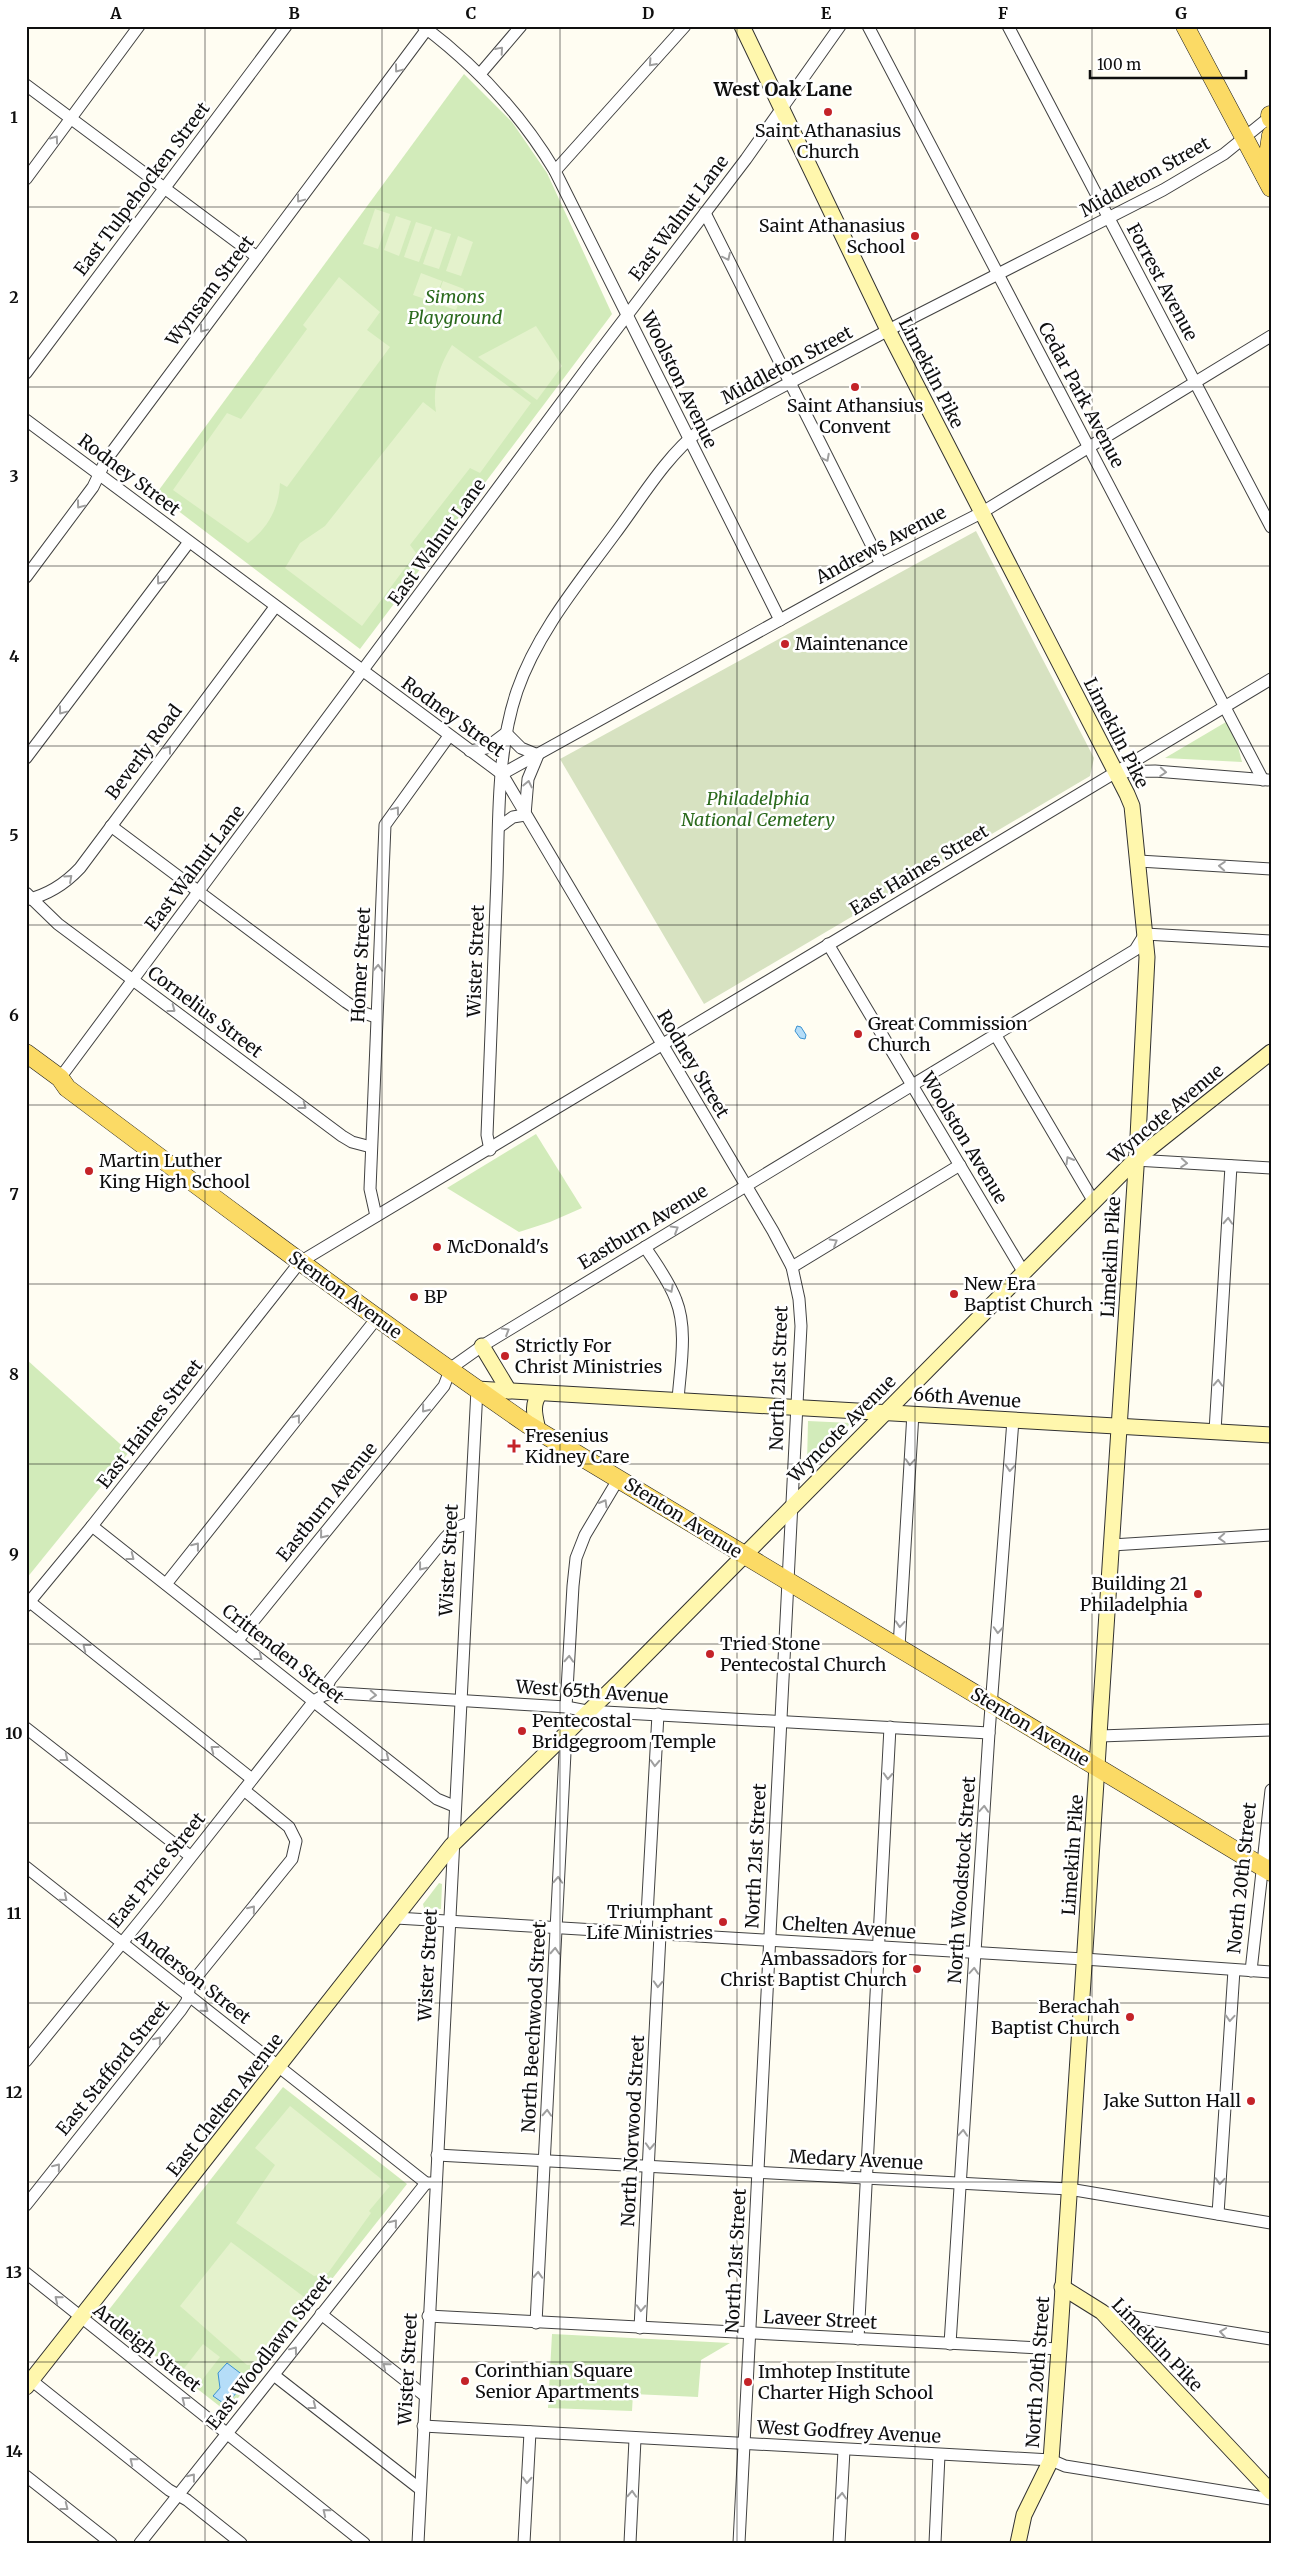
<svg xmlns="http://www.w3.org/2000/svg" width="1297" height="2569" font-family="Merriweather,serif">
<rect width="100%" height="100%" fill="#fffdf2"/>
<g fill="#d2ebba">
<path d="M464,74l48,48 35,51 65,141 -252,335 -204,-155z"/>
<path d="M1226,722l10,17 6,23 -77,-4z"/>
<path d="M536,1134l46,74 -32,14 -31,10 -72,-44z"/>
<path d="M26,1359l103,93 -103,127z"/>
<path d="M808,1421l43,2 -44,41z"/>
<path d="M439,1883l3,1 -1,25 -17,-1 -1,-4z"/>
<path d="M283,2087l124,97 -180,228 -123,-96z"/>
<path d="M552,2334l178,9 -29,17 -3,37 -65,-3 -1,17 -84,-3z"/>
</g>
<path fill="#d7e2c1" d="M976,531l118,227 -4,18 -386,228 -144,-245z"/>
<g fill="#e4f2cc">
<path d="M375,209l15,5 -12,35 -15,-5z"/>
<path d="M396,216l15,5 -12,35 -15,-6z"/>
<path d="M416,222l16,5 -13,35 -15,-5z"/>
<path d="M435,229l16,5 -12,35 -16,-5z"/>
<path d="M458,236l15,6 -12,34 -15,-5z"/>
<path d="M421,273l21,8 -8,21 -21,-7z"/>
<path d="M339,277l41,35 -13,18 23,17 -103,140 -7,-4c-1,25 -12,45 -32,60l-75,-53 54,-77 14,6 66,-90 -4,-4z"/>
<path d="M443,281l21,8 -8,21 -21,-7z"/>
<path d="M536,326l26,40 -25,34 -59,-43z"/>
<path d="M452,345l79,58 -51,70 -10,-5 -60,77 6,8 -54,73 -77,-58 15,-25 25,-17 98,-124 13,10c-4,-24 3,-46 16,-67z"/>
<path d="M290,2106l100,80 -21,25 2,2 -43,60 -14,3 -78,-53 39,-58 -20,-17z"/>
<path d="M231,2242l77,58 -50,65h-11l-67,-59z"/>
<path d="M203,2344l17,13 -21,27 -17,-13z"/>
</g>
<g fill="#b5ddf8" stroke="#3a92d1">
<path d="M797,1026l4,1 5,8 -1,4 -5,-1 -5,-7z"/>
<path d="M227,2363l21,16 -22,26 -13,-9 7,-8 -2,-15z"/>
</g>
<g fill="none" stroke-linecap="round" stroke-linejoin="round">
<defs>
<g id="street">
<path d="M423,26c53,40 98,88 132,145l225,449"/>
<path d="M868,26l395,754"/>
<path d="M1008,26l263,501"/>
<path d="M480,74l41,-48"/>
<path d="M26,85l231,172"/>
<path d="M555,171l130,-145"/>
<path d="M26,179l113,-153"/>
<path d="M705,213l176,351"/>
<path d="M26,373l260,-347"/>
<path d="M26,420l476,354 271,457 19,36 7,32 2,27 -62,1217"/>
<path d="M26,577l67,-90 13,-27 321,-431"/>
<path d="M470,751l16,-3 20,-15 15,15 17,7 -10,24 -3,36 -12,2 -14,10"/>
<path d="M26,758l163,-216"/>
<path d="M1116,772l39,-1 113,9"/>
<path d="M502,774l379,-210 100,-51 290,-177"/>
<path d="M111,826l235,176 15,10 15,5"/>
<path d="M1139,861l132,8"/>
<path d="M26,893l32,31 284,212 10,6 19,5"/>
<path d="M26,900c22,-5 39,-16 54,-32l195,-261"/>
<path d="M828,944l196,329"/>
<path d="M995,1034l99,168"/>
<path d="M60,1078l530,-714 156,-205 94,-133"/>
<path d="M490,1150l-3,-15c4,-86 7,-172 10,-257 2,-62 0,-128 20,-187 20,-58 61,-107 97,-156 25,-33 52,-79 85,-104l201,-107 263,-134 61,-36 47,-38"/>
<path d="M1135,1160l136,8"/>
<path d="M376,1216l-6,-27 15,-364 64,-89"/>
<path d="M645,1247c11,17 24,34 31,53 12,30 4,69 2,100"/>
<path d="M792,1267l168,-102"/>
<path d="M1215,1431l16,-265"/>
<path d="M92,1526l345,273 17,7"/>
<path d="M1112,1545l159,-10"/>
<path d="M166,1584l211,-266"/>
<path d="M30,1602l222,177"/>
<path d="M26,1606l66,-80 208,-264 971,-583"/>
<path d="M238,1640l206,-254 7,-18 31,-22 653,-396 10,-16 126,7"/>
<path d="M899,1647l14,-234"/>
<path d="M324,1695l6,-15 115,-142 10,-10 14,-5"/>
<path d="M566,1707l7,-121 3,-28 9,-23 34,-57"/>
<path d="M26,1728l164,128"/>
<path d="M1100,1736l171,-6"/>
<path d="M26,1867l400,316h9"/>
<path d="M396,1918l688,41 187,13"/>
<path d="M646,1934l12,-220"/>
<path d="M1251,1971l20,-181"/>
<path d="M26,2061l131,-161 157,-199 10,-6 15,-2 227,14 21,4 402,22"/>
<path d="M437,2155l632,34 202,34"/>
<path d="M26,2205l155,-195 6,-9 3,-16 102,-126 4,-18 -7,-14 -45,-37"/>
<path d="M1218,2214l16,-244"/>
<path d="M26,2273l338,270"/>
<path d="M1102,2312l169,27"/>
<path d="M321,2314l104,82"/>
<path d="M428,2316l631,33"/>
<path d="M536,2323l30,-590"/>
<path d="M640,2328l20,-393"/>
<path d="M858,2339l32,-612"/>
<path d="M950,2344l39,-611 24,-313"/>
<path d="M275,2376l145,113"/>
<path d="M31,2380l138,110 18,10 54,43"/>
<path d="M423,2426l628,34 14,6 206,33"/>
<path d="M26,2476l85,67"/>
<path d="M140,2543l286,-360"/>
<path d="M418,2543l59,-1154"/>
<path d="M524,2543l6,-111"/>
<path d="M630,2543l5,-104"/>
<path d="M839,2543l5,-93"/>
<path d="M935,2543l4,-88"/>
</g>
<g id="secondary">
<path d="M742,26l146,304 239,464 5,12 15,151 -9,180 -79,1212 -8,111 -27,55 -6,28"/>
<path d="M482,1346l27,45"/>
<path d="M477,1389l794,46"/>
<path d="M538,1430c-3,-14 -7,-25 2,-37"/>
<path d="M1062,2287l40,25 169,180"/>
<path d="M26,2387l426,-542 168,-164 515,-521 136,-108"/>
</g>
<g id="primary">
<path d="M1185,26l86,162"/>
<path d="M1270,115l1,4"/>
<path d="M1265,176l6,-41"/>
<path d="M26,1053l34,25 7,10c152,114 304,228 460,336l744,448"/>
</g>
</defs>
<use href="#street" stroke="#424242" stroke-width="13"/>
<use href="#secondary" stroke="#313131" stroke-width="17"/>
<use href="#primary" stroke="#202020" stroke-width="19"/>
<use href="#street" stroke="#fff" stroke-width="11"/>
<use href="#secondary" stroke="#fff7ad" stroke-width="15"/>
<use href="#primary" stroke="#fbda65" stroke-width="18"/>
</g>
<defs><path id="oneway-chevron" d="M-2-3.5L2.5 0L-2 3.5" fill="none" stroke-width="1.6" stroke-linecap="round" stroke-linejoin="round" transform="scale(1.25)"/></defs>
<g stroke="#9f9f9f">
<use href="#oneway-chevron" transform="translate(500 50) rotate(-49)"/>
<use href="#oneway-chevron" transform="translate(652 63) rotate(132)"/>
<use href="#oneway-chevron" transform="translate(398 69) rotate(127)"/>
<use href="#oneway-chevron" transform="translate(55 139) rotate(-54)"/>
<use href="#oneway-chevron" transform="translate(300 199) rotate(127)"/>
<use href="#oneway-chevron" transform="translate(727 257) rotate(64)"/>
<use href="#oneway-chevron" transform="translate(203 329) rotate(127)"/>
<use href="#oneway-chevron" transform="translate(826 458) rotate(63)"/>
<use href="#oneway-chevron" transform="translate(80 505) rotate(127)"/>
<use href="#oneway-chevron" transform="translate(160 581) rotate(127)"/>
<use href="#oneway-chevron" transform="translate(62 711) rotate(127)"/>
<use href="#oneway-chevron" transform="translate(168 749) rotate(-53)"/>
<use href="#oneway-chevron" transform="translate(1163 772) rotate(4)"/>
<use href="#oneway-chevron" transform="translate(528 784) rotate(-78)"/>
<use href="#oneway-chevron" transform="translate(396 810) rotate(-53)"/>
<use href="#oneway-chevron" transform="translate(1222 866) rotate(-176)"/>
<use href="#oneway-chevron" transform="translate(69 878) rotate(-42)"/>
<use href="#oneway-chevron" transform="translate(378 968) rotate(-87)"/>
<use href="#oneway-chevron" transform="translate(172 1009) rotate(37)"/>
<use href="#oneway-chevron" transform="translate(303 1106) rotate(37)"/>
<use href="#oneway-chevron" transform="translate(1069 1160) rotate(-120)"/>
<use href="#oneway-chevron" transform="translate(1184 1163) rotate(4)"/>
<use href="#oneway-chevron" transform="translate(1228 1221) rotate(-87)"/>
<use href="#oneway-chevron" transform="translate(675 1229) rotate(-31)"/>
<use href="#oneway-chevron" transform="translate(834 1242) rotate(-31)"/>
<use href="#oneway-chevron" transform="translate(670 1289) rotate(62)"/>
<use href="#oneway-chevron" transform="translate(506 1331) rotate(-31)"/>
<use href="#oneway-chevron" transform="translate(1218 1383) rotate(-87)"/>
<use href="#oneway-chevron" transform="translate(425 1409) rotate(129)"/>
<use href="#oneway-chevron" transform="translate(297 1418) rotate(-52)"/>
<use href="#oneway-chevron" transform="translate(910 1462) rotate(94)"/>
<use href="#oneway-chevron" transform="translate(1010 1468) rotate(94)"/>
<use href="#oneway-chevron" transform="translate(604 1503) rotate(-60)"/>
<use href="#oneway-chevron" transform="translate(323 1535) rotate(129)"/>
<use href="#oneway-chevron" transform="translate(1222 1538) rotate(177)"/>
<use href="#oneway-chevron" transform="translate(196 1546) rotate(-52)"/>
<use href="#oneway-chevron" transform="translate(131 1557) rotate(38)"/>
<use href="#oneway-chevron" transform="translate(422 1567) rotate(128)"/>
<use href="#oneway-chevron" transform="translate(900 1624) rotate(94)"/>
<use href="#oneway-chevron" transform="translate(998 1630) rotate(94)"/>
<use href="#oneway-chevron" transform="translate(86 1647) rotate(-142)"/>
<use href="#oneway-chevron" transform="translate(259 1657) rotate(38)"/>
<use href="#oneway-chevron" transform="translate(569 1659) rotate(-87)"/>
<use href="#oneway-chevron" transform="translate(373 1695) rotate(3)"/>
<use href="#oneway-chevron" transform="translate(214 1749) rotate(-142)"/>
<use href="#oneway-chevron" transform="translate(65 1758) rotate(38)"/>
<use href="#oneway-chevron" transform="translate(386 1758) rotate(38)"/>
<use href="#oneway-chevron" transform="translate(655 1763) rotate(93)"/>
<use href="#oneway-chevron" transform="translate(888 1776) rotate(93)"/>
<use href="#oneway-chevron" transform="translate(984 1809) rotate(-86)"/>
<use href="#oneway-chevron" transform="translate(558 1880) rotate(-87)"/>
<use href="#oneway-chevron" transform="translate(64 1898) rotate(39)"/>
<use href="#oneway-chevron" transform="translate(252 1909) rotate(-51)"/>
<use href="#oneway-chevron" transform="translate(555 1951) rotate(-87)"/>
<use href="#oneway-chevron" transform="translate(974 1971) rotate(-86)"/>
<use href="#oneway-chevron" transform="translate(658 1984) rotate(93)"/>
<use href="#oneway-chevron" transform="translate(205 2009) rotate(39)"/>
<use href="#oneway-chevron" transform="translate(1230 2018) rotate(94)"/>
<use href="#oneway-chevron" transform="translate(158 2040) rotate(-51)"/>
<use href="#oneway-chevron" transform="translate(547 2113) rotate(-87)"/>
<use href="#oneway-chevron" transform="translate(963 2133) rotate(-86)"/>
<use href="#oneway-chevron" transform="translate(650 2146) rotate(93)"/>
<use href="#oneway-chevron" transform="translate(57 2167) rotate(-51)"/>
<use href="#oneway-chevron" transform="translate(1220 2181) rotate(94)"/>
<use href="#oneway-chevron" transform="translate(394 2223) rotate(-51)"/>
<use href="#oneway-chevron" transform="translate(538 2275) rotate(-87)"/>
<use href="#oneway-chevron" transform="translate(58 2299) rotate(-141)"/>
<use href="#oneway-chevron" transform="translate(641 2308) rotate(93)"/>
<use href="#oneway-chevron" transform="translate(1223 2332) rotate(-171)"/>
<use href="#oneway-chevron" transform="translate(294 2350) rotate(-53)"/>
<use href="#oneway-chevron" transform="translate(386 2366) rotate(-141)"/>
<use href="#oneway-chevron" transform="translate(185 2400) rotate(-142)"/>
<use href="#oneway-chevron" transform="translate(313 2406) rotate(38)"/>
<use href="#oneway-chevron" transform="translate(133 2461) rotate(-141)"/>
<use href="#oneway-chevron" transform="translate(192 2477) rotate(-52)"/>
<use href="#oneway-chevron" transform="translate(527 2480) rotate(93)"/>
<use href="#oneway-chevron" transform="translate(632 2494) rotate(-87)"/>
<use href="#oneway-chevron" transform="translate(842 2496) rotate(-87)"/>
<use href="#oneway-chevron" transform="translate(65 2507) rotate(38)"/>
<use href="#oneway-chevron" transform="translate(326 2512) rotate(-141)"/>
</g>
<path fill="none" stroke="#0f0f0f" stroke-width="1" stroke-opacity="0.55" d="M205,26v2517M382,26v2517M560,26v2517M737,26v2517M915,26v2517M1092,26v2517M26,207h1245M26,387h1245M26,566h1245M26,746h1245M26,925h1245M26,1105h1245M26,1284h1245M26,1464h1245M26,1644h1245M26,1823h1245M26,2003h1245M26,2182h1245M26,2362h1245"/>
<g fill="#c42328" stroke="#fff" stroke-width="2">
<circle cx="828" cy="112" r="5"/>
<circle cx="915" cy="236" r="5"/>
<circle cx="855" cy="387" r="5"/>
<circle cx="785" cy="644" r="5"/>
<circle cx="858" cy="1034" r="5"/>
<circle cx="89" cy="1171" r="5"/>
<circle cx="437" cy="1247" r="5"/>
<circle cx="954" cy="1294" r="5"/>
<circle cx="414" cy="1297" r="5"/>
<circle cx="505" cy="1356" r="5"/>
<path d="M511.5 1438.5h5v5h5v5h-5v5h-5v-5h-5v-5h5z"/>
<circle cx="1198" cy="1594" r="5"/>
<circle cx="710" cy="1654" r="5"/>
<circle cx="522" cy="1731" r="5"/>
<circle cx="723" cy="1922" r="5"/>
<circle cx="917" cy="1969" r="5"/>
<circle cx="1130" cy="2017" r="5"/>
<circle cx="1251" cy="2101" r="5"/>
<circle cx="465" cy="2381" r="5"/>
<circle cx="748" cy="2382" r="5"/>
</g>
<g text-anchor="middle" stroke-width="5" stroke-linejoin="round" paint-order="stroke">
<g font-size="18" fill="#0f0f0f" stroke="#fff" text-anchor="start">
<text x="828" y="137" text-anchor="middle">Saint Athanasius<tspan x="828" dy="21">Church</tspan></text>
<text x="905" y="232" text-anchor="end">Saint Athanasius<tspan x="905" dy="21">School</tspan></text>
<text x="855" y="412" text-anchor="middle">Saint Athansius<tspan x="855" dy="21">Convent</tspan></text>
<text x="795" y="650">Maintenance</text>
<text x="868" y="1030">Great Commission<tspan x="868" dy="21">Church</tspan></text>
<text x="99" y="1167">Martin Luther<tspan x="99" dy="21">King High School</tspan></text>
<text x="447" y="1253">McDonald's</text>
<text x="964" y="1290">New Era<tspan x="964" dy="21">Baptist Church</tspan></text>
<text x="424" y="1303">BP</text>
<text x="515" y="1352">Strictly For<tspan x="515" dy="21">Christ Ministries</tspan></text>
<text x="525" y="1442">Fresenius<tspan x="525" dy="21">Kidney Care</tspan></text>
<text x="1188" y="1590" text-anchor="end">Building 21<tspan x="1188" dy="21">Philadelphia</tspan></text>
<text x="720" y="1650">Tried Stone<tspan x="720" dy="21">Pentecostal Church</tspan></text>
<text x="532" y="1727">Pentecostal<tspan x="532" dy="21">Bridgegroom Temple</tspan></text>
<text x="713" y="1918" text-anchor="end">Triumphant<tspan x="713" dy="21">Life Ministries</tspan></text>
<text x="907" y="1965" text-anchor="end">Ambassadors for<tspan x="907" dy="21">Christ Baptist Church</tspan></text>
<text x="1120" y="2013" text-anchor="end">Berachah<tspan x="1120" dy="21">Baptist Church</tspan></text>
<text x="1241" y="2107" text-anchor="end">Jake Sutton Hall</text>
<text x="475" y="2377">Corinthian Square<tspan x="475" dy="21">Senior Apartments</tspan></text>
<text x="758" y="2378">Imhotep Institute<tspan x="758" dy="21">Charter High School</tspan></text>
</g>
<g font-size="18" fill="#0f0f0f" stroke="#fff">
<text transform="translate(1145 177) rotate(-29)" y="6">Middleton Street</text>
<text transform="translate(142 189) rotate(-53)" y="6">East Tulpehocken Street</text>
<text transform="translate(679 218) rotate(-53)" y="6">East Walnut Lane</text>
<text transform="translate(1162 282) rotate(62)" y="6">Forrest Avenue</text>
<text transform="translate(210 291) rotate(-53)" y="6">Wynsam Street</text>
<text transform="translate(787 365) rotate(-28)" y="6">Middleton Street</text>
<text transform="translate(931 373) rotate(63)" y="6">Limekiln Pike</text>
<text transform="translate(679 380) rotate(64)" y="6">Woolston Avenue</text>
<text transform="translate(1081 395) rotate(62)" y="6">Cedar Park Avenue</text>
<text transform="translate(129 475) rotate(37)" y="6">Rodney Street</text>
<text transform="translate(437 542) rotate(-54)" y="6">East Walnut Lane</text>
<text transform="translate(881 545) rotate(-28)" y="6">Andrews Avenue</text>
<text transform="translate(453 717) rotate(36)" y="6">Rodney Street</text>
<text transform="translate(1116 733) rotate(63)" y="6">Limekiln Pike</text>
<text transform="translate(144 752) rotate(-53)" y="6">Beverly Road</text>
<text transform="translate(195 868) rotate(-53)" y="6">East Walnut Lane</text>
<text transform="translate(919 870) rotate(-31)" y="6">East Haines Street</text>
<text transform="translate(476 961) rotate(-88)" y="6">Wister Street</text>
<text transform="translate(361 965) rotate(-87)" y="6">Homer Street</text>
<text transform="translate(205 1012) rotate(37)" y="6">Cornelius Street</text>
<text transform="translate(693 1064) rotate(59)" y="6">Rodney Street</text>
<text transform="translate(1166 1114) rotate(-40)" y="6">Wyncote Avenue</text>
<text transform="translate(964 1138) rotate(59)" y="6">Woolston Avenue</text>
<text transform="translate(643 1227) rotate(-31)" y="6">Eastburn Avenue</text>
<text transform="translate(1111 1257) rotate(-87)" y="6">Limekiln Pike</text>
<text transform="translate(345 1295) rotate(36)" y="6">Stenton Avenue</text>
<text transform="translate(779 1378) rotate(-88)" y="6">North 21st Street</text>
<text transform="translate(967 1398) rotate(4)" y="6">66th Avenue</text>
<text transform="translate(150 1424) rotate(-52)" y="6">East Haines Street</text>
<text transform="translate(842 1429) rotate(-45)" y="6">Wyncote Avenue</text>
<text transform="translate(327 1502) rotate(-51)" y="6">Eastburn Avenue</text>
<text transform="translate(683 1518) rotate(32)" y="6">Stenton Avenue</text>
<text transform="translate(449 1560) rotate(-87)" y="6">Wister Street</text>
<text transform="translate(283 1654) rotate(38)" y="6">Crittenden Street</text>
<text transform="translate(592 1692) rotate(4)" y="6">West 65th Avenue</text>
<text transform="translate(1030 1727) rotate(31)" y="6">Stenton Avenue</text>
<text transform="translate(1073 1855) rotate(-86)" y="6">Limekiln Pike</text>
<text transform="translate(756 1856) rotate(-87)" y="6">North 21st Street</text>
<text transform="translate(157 1870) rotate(-51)" y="6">East Price Street</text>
<text transform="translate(1242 1878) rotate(-84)" y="6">North 20th Street</text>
<text transform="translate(962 1880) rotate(-86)" y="6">North Woodstock Street</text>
<text transform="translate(849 1928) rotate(4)" y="6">Chelten Avenue</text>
<text transform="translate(428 1965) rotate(-87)" y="6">Wister Street</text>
<text transform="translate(193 1977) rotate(38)" y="6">Anderson Street</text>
<text transform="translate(534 2027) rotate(-87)" y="6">North Beechwood Street</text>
<text transform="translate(113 2068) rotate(-51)" y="6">East Stafford Street</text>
<text transform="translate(225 2105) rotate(-52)" y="6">East Chelten Avenue</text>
<text transform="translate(633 2131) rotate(-87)" y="6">North Norwood Street</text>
<text transform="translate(856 2160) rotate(3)" y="6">Medary Avenue</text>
<text transform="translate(736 2261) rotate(-87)" y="6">North 21st Street</text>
<text transform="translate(820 2320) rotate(3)" y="6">Laveer Street</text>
<text transform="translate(1157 2345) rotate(46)" y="6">Limekiln Pike</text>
<text transform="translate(147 2348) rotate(38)" y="6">Ardleigh Street</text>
<text transform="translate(269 2352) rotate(-52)" y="6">East Woodlawn Street</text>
<text transform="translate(408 2369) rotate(-87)" y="6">Wister Street</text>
<text transform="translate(1038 2372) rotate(-86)" y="6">North 20th Street</text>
<text transform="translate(849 2432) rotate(3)" y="6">West Godfrey Avenue</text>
</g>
<g font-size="18" font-style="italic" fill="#2b6a1d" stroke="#fff">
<text x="455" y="303">Simons<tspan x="455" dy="21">Playground</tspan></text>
<text x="758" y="805">Philadelphia<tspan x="758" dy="21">National Cemetery</tspan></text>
</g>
<g font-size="19" font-weight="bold" fill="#0f0f0f" stroke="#fff">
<text x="783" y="96">West Oak Lane</text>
</g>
</g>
<rect width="1297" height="2569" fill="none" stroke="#ffffff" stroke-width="55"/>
<path d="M1090 70v8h156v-8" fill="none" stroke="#0f0f0f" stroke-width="2.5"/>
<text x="1097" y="70" font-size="15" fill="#0f0f0f" stroke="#ffffff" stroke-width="4" paint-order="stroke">100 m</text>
<rect x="28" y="28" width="1242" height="2514" fill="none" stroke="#0f0f0f" stroke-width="2"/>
<g font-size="16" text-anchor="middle" font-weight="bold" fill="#0f0f0f">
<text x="116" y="19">A</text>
<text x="294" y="19">B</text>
<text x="471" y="19">C</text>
<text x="648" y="19">D</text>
<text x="826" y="19">E</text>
<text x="1003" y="19">F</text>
<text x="1181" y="19">G</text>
<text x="14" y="123">1</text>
<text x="14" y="303">2</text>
<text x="14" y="482">3</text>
<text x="14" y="662">4</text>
<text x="14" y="841">5</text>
<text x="14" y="1021">6</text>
<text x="14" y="1200">7</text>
<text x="14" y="1380">8</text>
<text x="14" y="1560">9</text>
<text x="14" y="1739">10</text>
<text x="14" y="1919">11</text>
<text x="14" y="2098">12</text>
<text x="14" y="2278">13</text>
<text x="14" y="2457">14</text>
</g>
</svg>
